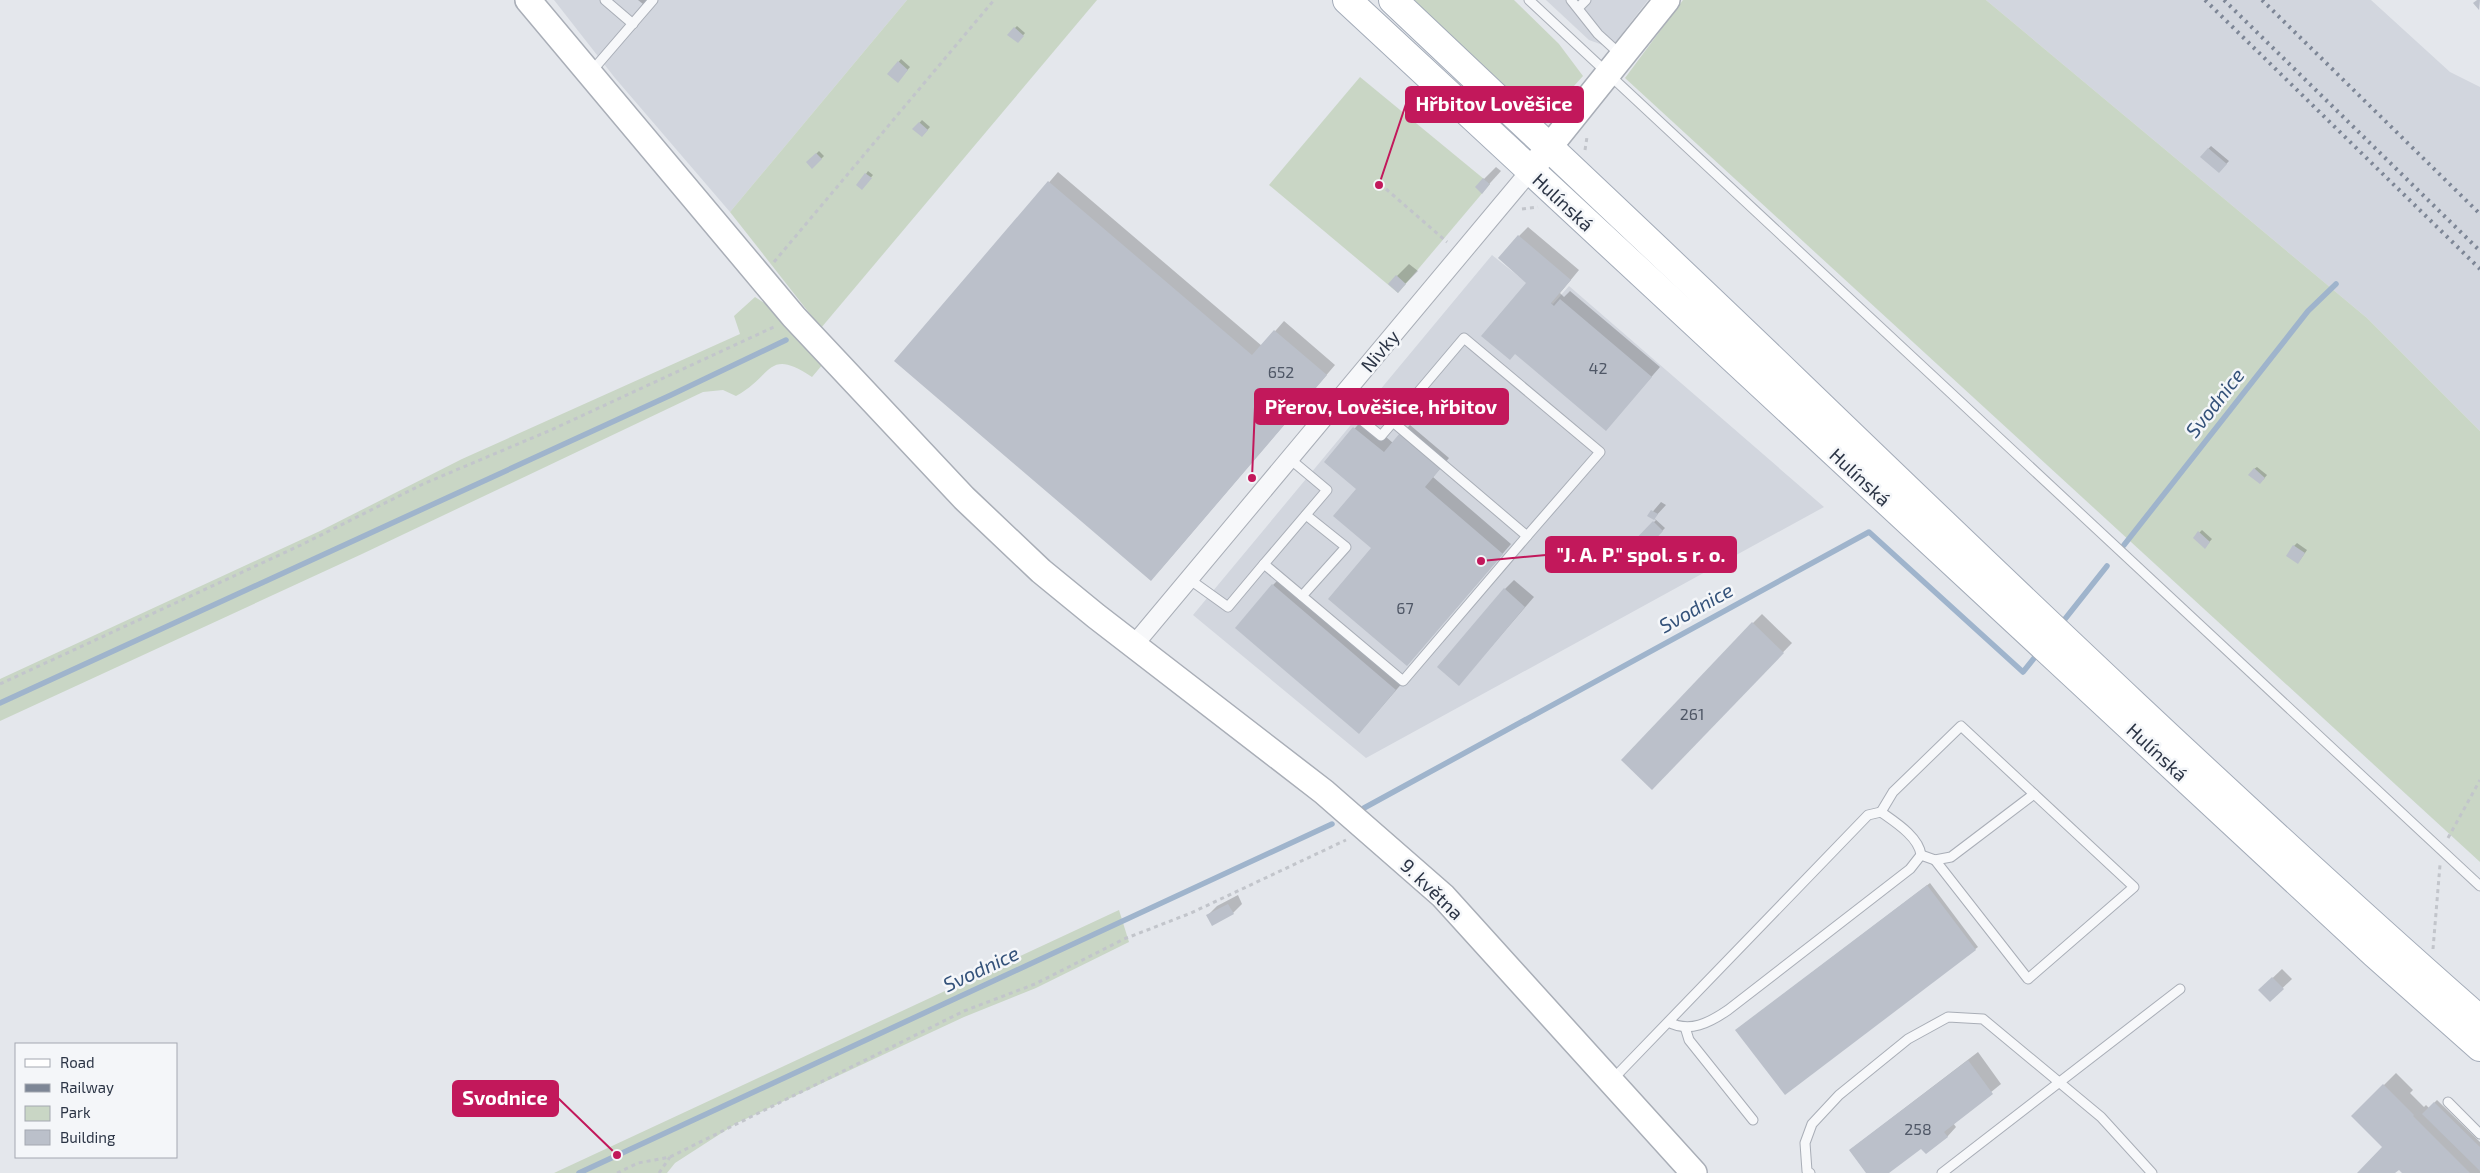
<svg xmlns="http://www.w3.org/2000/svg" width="2480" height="1173" font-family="'Exo 2',sans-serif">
<rect width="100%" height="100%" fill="#e4e7ec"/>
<g fill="#d2d6de">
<path d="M554,0h353l-177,212 -115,-134z"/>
<path d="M1546,0h102l-37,48 -22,-8z"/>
<path d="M1986,0h385l79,72 30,15v344l-113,-113z"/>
<path d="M1492,255l61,49 16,-18 255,221 -458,251 -173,-143z"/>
</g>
<g fill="#c9d6c5">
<path d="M907,0h190l-276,328 -91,-116z"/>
<path d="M1413,0h101l45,44 24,32 -19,21 -35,7 -26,-20z"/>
<path d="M1683,0h303l381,318 113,113v431l-855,-784z"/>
<path d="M1360,77l130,107 -92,109 -129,-108z"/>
<path d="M755,297l20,13 48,54 -11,13c-45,-30 -39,-1 -76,19l-13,-6 -20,2 -341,162 -362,167v-42l320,-148 142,-72 278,-125 -6,-18z"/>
<path d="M1119,910l10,32 -93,46 -72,29 -227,106 -62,40 -8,10h-113z"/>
</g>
<g fill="#0003">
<path d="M638,0h9l-4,4z"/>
<path d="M1017,26l8,7 -5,6 -11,-5z"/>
<path d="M901,59l9,8 -10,12 -11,-5z"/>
<path d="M922,120l8,7 -8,9 -8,-7z"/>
<path d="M2211,146l18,15 -10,11 -11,-23z"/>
<path d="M819,151l5,5 -11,11 -5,-5z"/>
<path d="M1496,167l5,4 -19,21 2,-13z"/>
<path d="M868,171l5,4 -11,13 4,-14z"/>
<path d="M1058,172l204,174 22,-25 51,44 -175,205 -265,-209z"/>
<path d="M1528,227l51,43 -19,23 4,4 6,-6 90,76 -54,62 -87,-193z"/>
<path d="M1409,264l9,7 -20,20 -1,-15z"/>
<path d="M1364,418l29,25 17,-18 39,33 -16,19 78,67 -104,121 -50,-177 -32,-26z"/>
<path d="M2257,467l10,8 -4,5 -9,-11z"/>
<path d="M1661,502l5,3 -12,13 11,10 -25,26 -9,-8 25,-26 -7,-4z"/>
<path d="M2202,530l10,9 -7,8 -11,-9z"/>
<path d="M2297,543l10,7 -7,10 -6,-14z"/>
<path d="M1282,576l122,105 -45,52 -86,-148z"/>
<path d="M1514,580l20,17 -75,87 46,-95z"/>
<path d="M1762,614l30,29 -140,145 101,-165z"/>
<path d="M1930,883l48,64 -193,147 -45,-67z"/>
<path d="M1238,895l4,9 -9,9 -25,2 9,-9z"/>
<path d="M2282,969l10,10 -22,21 -10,-10z"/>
<path d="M1978,1052l23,32 -48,39 3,4 -9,10 -26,10 -34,26h-20l-17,-23z"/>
<path d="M2396,1073l17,17 -3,3 14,14 2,-2 3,3 8,-8 43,42v31h-76l-5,-5 -5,5h-36l26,-26 -31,-31z"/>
</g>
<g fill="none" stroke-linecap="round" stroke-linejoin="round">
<g stroke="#9fb4cc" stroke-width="5.5">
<path d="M2124,545l184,-234 28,-27"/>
<path d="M2061,624l46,-58"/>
<path d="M0,703l671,-308 115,-55"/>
<path d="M1364,808l505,-276 154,140 12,-15"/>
<path d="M579,1173l753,-349"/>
</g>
</g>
<g fill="#bbc0ca">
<path d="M2477,0h3l-1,10 -6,-7z"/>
<path d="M1014,27l10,9 -6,7 -11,-8z"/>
<path d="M898,61l10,9 -10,13 -11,-9z"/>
<path d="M919,122l9,8 -6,7 -10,-8z"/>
<path d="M2208,148l19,16 -8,9 -19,-16z"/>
<path d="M816,153l6,6 -10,10 -6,-7z"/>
<path d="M865,173l7,5 -10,12 -6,-5z"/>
<path d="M1483,178l7,6 -8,10 -7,-7z"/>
<path d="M1048,181l204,174 22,-25 53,45 -176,206 -257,-220z"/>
<path d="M1518,235l53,45 -20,23 3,3 6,-7 92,78 -46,54 -91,-77 -5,6 -29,-24 45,-53 -28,-25z"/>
<path d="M1396,275l10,9 -8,9 -10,-9z"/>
<path d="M1353,427l31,25 16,-19 41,35 -16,19 78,67 -96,112 -79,-67 43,-51 -38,-32 23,-27 -32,-27z"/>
<path d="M2254,468l11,10 -5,6 -12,-9z"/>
<path d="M1651,510l7,4 -4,6 -7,-4z"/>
<path d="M1653,521l10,10 -23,25 -11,-10z"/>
<path d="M2198,531l12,11 -5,7 -12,-11z"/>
<path d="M2293,545l12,8 -7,11 -12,-8z"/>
<path d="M1272,584l124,106 -37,44 -124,-106z"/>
<path d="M1504,588l21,19 -66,79 -22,-19z"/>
<path d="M1752,622l32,31 -132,137 -31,-30z"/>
<path d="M1927,885l49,65 -191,145 -50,-65z"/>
<path d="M1228,904l6,10 -22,12 -6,-11z"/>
<path d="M2272,977l12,12 -14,13 -12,-12z"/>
<path d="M1968,1060l25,34 -49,38 4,5 -22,17 -5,-5 -32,24h-23l-17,-23z"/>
<path d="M2383,1084l31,31 -1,1 57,57h-68l-3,-3 -4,3h-38l25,-26 -31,-31z"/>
<path d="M2434,1102l46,45v24l-58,-57z"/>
</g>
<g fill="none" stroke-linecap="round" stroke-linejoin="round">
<defs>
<g id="lane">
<path d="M605,0l28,24"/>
<path d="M1529,0l951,886"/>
<path d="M1571,0l27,34 23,21"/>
<path d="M1579,7l7,-7"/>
<path d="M591,72l62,-72"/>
<path d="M1338,401l43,35 12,-14 71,-84 136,114 -73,84 -134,-114"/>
<path d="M1290,459l37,31 -63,74 139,117 124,-145"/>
<path d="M1189,579l39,28 36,-43"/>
<path d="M1302,596l44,-49 -40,-32"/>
<path d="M1881,812l12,-20 68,-66 173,161 -106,92 -93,-119"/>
<path d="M1921,855l14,5 16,-3 83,-63"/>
<path d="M1685,1027l4,13 64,80"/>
<path d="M1613,1079l255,-264 13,-3c14,10 38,25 40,43l-11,14 -182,141c-19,13 -38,23 -60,12"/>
<path d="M2448,1102l32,32"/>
<path d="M1810,1173l-3,-2 -2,-28 7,-19 27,-29 69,-56 40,-22 35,2 118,98 51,56"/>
<path d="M1942,1173l238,-184"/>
</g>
<path id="street" d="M1133,646l397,-475"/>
<g id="secondary">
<path d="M528,0l266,317 170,181 77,73 55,45 228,176 119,104 251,277"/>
<path d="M1530,171l137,-171"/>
</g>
<g id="primary">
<path d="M1347,0l1027,953 106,94"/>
<path d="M1393,0c134,127 269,253 402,381 225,217 451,433 685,639"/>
</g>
</defs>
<use href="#lane" stroke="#a9aeb7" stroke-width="11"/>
<use href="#street" stroke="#a9aeb7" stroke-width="20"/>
<use href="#secondary" stroke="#a9aeb7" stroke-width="28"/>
<use href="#primary" stroke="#a3abb8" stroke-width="30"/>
<g stroke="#c2c5cb" stroke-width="3" stroke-dasharray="4 4" stroke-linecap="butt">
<path d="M1585,150l2,-13"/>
<path d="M1386,189l61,53"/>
<path d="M1522,209l16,-2"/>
<path d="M774,262l220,-262"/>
<path d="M0,684l301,-139 122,-61 128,-54 225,-104"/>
<path d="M2448,838l32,-58"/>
<path d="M2433,949l7,-84"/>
<path d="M617,1173l21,-10 32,-6 294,-146 71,-27 89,-45 67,-26 155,-73"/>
<path d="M659,1173l11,-16"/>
</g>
<use href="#lane" stroke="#f7f8fa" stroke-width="9"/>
<use href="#street" stroke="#f7f8fa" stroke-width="18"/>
<use href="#secondary" stroke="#fff" stroke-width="25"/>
<use href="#primary" stroke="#fff" stroke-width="28"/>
<g stroke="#7d8696" stroke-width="4" stroke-dasharray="2.5 5" stroke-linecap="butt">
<path d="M2205,0l275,269"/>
<path d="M2224,0l256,251"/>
<path d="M2262,0l218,214"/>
</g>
</g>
<g text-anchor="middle" stroke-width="5" stroke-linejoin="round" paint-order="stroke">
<g font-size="16" fill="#4f5766">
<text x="1598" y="374">42</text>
<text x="1281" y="378">652</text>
<text x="1405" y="614">67</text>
<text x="1692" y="720">261</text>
<text x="1918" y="1135">258</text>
</g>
<g font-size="19" fill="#2b3445" stroke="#f4f6f9">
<text transform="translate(1563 202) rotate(43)" y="7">Hulínská</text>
<text transform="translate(1380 351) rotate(-50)" y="7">Nivky</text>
<text transform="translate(1860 477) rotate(43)" y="7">Hulínská</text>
<text transform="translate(2157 752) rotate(43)" y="7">Hulínská</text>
<text transform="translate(1432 889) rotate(44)" y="7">9. května</text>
</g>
<g font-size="20" font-style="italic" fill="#34527a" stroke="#f4f6f9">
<text transform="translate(2215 403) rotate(-52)" y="7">Svodnice</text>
<text transform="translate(1696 608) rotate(-29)" y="7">Svodnice</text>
<text transform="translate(981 969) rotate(-25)" y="7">Svodnice</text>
</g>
</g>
<path fill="none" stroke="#c2185b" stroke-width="2" d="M1379 185L1406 104M1252 478L1255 407M1481 561L1546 555M617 1155L558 1098"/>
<g fill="#c2185b" stroke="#f4f6f9" stroke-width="2">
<circle cx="1379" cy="185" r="5"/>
<circle cx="1252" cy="478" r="5"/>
<circle cx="1481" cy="561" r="5"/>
<circle cx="617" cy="1155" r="5"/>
</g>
<g fill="#c2185b" stroke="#c2185b" stroke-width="2">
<rect x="1406" y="87" width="177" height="35" rx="5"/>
<rect x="1255" y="389" width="253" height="35" rx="5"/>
<rect x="1546" y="537" width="190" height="35" rx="5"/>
<rect x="453" y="1081" width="105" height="35" rx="5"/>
</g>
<g font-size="20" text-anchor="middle" font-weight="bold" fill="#fff">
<text x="1494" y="111">Hřbitov Lověšice</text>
<text x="1381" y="414">Přerov, Lověšice, hřbitov</text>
<text x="1641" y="562">"J. A. P." spol. s r. o.</text>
<text x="505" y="1105">Svodnice</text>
</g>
<rect x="15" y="1043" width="162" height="115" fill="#f4f6f9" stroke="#a4a8b1"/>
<rect x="25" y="1059" width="25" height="8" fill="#ffffff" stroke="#a4a8b1"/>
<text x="60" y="1068" font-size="15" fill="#2b3445">Road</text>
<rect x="25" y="1084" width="25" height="8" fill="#7d8696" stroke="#a4a8b1"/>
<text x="60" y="1093" font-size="15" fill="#2b3445">Railway</text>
<rect x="25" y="1106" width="25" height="15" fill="#c9d6c5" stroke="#a4a8b1"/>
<text x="60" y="1118" font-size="15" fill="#2b3445">Park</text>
<rect x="25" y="1130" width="25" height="15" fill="#bbc0ca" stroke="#a4a8b1"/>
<text x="60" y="1143" font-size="15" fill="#2b3445">Building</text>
</svg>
